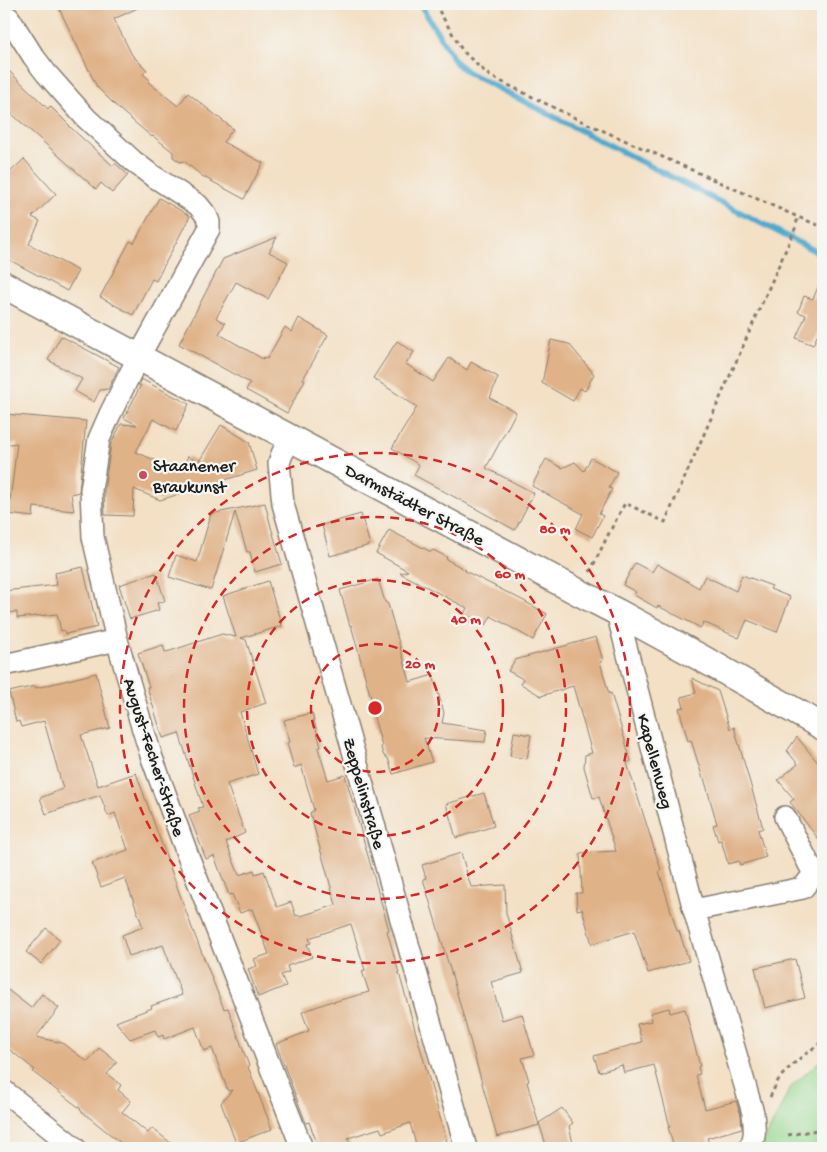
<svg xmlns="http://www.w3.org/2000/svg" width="827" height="1152" font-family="'Gochi Hand',sans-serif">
<rect width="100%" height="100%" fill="#f6f6f2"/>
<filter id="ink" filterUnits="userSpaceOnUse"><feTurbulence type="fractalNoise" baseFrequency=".02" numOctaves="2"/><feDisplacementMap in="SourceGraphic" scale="10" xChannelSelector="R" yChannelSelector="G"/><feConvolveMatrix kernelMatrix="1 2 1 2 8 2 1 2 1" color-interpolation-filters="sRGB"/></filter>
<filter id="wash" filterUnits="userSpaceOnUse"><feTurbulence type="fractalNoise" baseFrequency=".0096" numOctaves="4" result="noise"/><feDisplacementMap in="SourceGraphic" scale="20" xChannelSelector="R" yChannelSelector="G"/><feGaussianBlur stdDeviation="1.12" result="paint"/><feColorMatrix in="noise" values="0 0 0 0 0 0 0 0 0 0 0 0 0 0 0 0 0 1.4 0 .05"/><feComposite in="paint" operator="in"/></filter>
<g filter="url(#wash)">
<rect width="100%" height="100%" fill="#f3e0c5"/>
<path fill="#94d68d" stroke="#587954" d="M823,1058v90h-62l29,-60z"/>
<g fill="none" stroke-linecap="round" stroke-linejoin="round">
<path stroke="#4faacd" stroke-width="6" d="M420,4l36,59 13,10 354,182"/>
</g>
<g id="blocks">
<g fill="#e0b288">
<path d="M57,4h89l-32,15 18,36 15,15 -4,4 7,6 -2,2 30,24 10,-13 45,36 -10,13 40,21 -19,36 -42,-23 -18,-15 -4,1 -7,-5v-5l-20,-16 -1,1 -33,-28 -22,-22z"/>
<path d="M4,66l44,43 2,-3 20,20h-1l44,40 2,-3 13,12 -16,18 -11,-10 -5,6 -92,-82z"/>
<path d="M24,159l32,35 -24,23 8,4 -11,23 49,27 -11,20 -63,-34v-79z"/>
<path d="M159,198l31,18 -34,65 -4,-2 -19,36 -33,-18 30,-56 4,2z"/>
<path d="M277,237l-8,15 19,10 -20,37 -32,-17 -20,36 9,5 -6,11 44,25 1,-2 3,2 18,-32 7,5 7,-14 29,17 -25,44 2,1 -18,33 -41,-23 4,-7 -71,-39 44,-85z"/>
<path d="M823,275v48l-10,22 -17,-7 10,-23 -8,-3 6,-16 9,3z"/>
<path d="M61,336l58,31 -11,22 -8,1 -6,12 -19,-11 7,-12 -34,-19z"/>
<path d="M551,340l18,4 25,30 -9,17 -5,-3 -7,13 -31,-18z"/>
<path d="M397,341l17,11 -8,12 27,18 16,-24 18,12 4,-8 27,15 -8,21 26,14 -30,56 48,25 -19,37 -101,-55 5,-10 -27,-17 25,-41 -44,-29z"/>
<path d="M141,379l48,25 -13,27 -23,-12 -17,33 45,20 7,-16 10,7 23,-38 28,17 8,28 -97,30 -26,-11 -1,27 -28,-1 -1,-24 7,-47 10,-20 16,1 -13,-7 17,-33h-3z"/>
<path d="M4,414l82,7 -7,71 -8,2 3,17 -40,-4 -1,10 -25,-3 5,-36 4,-35 -13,2z"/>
<path d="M591,458l26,14 -8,16 3,1 -13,25 4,2 -11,21 -16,-8 7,-15 -51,-28 14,-27 16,9 13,-6 9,9z"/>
<path d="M265,503l6,24 11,37 -27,8 -5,-20h-3l-12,-40 -24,78 -42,-13 7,-22 21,7 14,-48z"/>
<path d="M361,514l9,31 -40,11 -8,-31z"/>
<path d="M389,530l42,22 2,-2 14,7 -1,2 20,11 -1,1 59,30 23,13 -14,26 -42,-24 -5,9 -22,-11 3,-6 -67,-35 8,-2 -32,-18z"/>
<path d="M635,563l17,9 5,-8 42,24 6,-12 31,15 6,-16 30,11 -2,3 20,8 -13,35 -30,-12 -8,18 -36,-16 -2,6 -43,-22 -1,2 -23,-13 2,-3 -13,-7z"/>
<path d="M83,567l14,60 -32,7 -1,-4 -3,1 -4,-17 -40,4v-6l-13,1v-22l53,-6 -2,-12z"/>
<path d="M156,573l9,28 -8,2 2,7 -29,9 -11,-34z"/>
<path d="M378,579l7,23 3,2 22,78 23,-7 11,38 -2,10 45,7 -2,12 -61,-4 8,24 -39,12 -5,-16 -4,-2 -3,-8 1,-2 -12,-43 2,-1 -21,-77 -1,1 -10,-36z"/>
<path d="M268,581l14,45 -41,12 5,2 20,63 -26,9 18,62 -31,10 18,49 -19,9 13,33 15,-5 1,4 9,-3 13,36 14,-5 5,14 4,-1 1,1 35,-11 -26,-92 4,-3 -13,-45 -7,3 -7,-25 3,-1 -6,-22 28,-7 9,34 -3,1 10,32 17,-5 44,155 -2,1 60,211 -20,6h-10l-7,-25 -28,10 -2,-5 -32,10 4,10h-33l-10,-26 -3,1 -30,-79 33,-13 -7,-19 30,-11 1,1 36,-10 -7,-21 3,-1 -14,-46 -42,14 2,5 -4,1 5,13 -25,9 2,6 -8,3 5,11 -28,11 -10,-28 9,-3 -3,-7 15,-5 -17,-45 -12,4 -8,-19 -3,1 -15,-39 -8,3 -17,-44 11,-4 -2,-3 5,-1 -24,-74 -16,5 -16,-51h2l-11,-34 25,-8 2,7 5,-1 52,-17 14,3 -13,-41z"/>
<path d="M596,637l7,24 -3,1 9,32 2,-1 20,68 -4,2 34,107 -2,1 18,60h2l10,30 -41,12 -14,-42 -42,13 -10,-35 -5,1 -1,-17h6l-2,-40 36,-2 -17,-54 -6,1 -9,-31 1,-12 7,-2 -19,-67 -32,10 -20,-12 2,-5 -15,-8 7,-11z"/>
<path d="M96,673l14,55 -29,7 17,51 38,-13 56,155 32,81 4,-1 21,58 -1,1 24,62 -36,14 -15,-40 11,-13 -4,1 -16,-43 -8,3 -9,-24 -31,12 -1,-4 -5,2 -3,-7 -25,9 -14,-17 36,-14 -1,-2 31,-11 -19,-50 -34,11 -7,-21 21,-8 -18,-49 -24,9 -9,-24 36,-13 -13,-37 -7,3 -8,-21 -54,19 -6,-16 23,-9 -19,-68 -23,6 -2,-6 -3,1 -7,-30 26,-6 1,2z"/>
<path d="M692,678l26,13 12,38 4,-2 29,101 -5,2 8,27 -26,8 -1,-4 -11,3 -7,-24 -3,1 -5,-16 4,-1 -13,-46 -1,1 -12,-39 -3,1 -9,-33 5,-1 -3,-10 15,-4z"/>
<path d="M514,732l17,3 -4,24 -17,-3z"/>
<path d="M797,737l26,32v76l-33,-43 4,-3 -16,-19 20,-16 -11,-13z"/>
<path d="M484,793l10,33 -38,12 -10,-34z"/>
<path d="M461,853l10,34 34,-2 1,28 17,60 -32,9 11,38 20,-6 12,41 -12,3 7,23 -2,1 12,43 -42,12 -44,-158 -30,-100 3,-1 -4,-13z"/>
<path d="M46,928l14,12 -19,24 -15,-12z"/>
<path d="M795,959l10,39 -40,10 -10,-40z"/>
<path d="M4,987l27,21 11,-14 17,14 -23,29 26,6 26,19 11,-14 8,6 10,8 -10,12 14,11 -3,5 13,11 -9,11 26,21 4,-5 25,20h-50l-47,-38 1,-1 -48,-37 2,-2 -31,-25z"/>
<path d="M669,1008l1,5 15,-4 15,57 -2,1 2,7 -4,1 9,34 31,-8 5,14 1,13 -35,10 2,5 -5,2 1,3h-31l-6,-21h2l-16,-62 -30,8 -2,-8 -23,7 -5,-16 48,-14 -5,-18 15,-3 -2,-8z"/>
<path d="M562,1108l11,15 -4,3 5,22h-27l-8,-25z"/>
</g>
</g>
</g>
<g filter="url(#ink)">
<use href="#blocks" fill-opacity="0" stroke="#887e70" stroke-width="1"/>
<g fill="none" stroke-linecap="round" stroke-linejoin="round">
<defs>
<g id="minor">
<path d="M4,19l5,-1 24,38 13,17 40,45 47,43 17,13 48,31 8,10 3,7v7l-71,129 -28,56 -11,25 -8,51 2,47 24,103 24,83 11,35 36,98 114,292"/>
<path d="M291,438l-9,16 -3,9 4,41 183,644"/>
<path d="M617,612l77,298 59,203c1,13 4,24 -4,35"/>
<path d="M4,665l113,-25"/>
<path d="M694,910l109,-22 11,-14 -29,-57"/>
<path d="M4,1091l71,57"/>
</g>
<path id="tertiary" d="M4,285l576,308 37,19 97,53 109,62"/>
</defs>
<use href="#minor" stroke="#887e70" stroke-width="24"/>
<use href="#tertiary" stroke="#887e70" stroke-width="29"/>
<g stroke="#887e70" stroke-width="3" stroke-dasharray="4 4" stroke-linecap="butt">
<path d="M435,4l27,46 13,13 15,13 89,44 219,97 25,10"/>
<path d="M590,572l18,-37 17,-32 40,19 130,-293 3,-12"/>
<path d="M770,1097c3,-6 6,-13 9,-18 12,-15 29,-27 44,-38"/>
<path d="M788,1135l35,-6"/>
</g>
<use href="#minor" stroke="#fff" stroke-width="21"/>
<use href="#tertiary" stroke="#fff" stroke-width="26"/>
</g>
</g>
<g fill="none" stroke="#d62828" stroke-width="2.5" stroke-dasharray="9 6">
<circle cx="375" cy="708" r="64"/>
<circle cx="375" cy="708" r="128"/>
<circle cx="375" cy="708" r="191"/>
<circle cx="375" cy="708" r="255"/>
</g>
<circle fill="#d1495b" stroke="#f6f6f2" stroke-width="2" cx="143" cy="475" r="5"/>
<g text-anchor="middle" stroke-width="4.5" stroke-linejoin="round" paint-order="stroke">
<g font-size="18" fill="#1c1c1c" stroke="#f6f6f2" text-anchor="start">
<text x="153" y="471">Staanemer<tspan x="153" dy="21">Braukunst</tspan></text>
</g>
<g font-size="18" fill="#1c1c1c" stroke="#f6f6f2">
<text transform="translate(415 504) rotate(28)" y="6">Darmstädter Straße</text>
<text transform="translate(155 757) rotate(72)" y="6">August-Fecher-Straße</text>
<text transform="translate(656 761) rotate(75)" y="6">Kapellenweg</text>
<text transform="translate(365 793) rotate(74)" y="6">Zeppelinstraße</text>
</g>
</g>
<circle cx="375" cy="708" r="8" fill="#d62828" stroke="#f6f6f2" stroke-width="2.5"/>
<g font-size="15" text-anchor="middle" font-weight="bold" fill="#d62828" stroke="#f6f6f2" stroke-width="4.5" stroke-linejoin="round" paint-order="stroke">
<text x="555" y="533">80 m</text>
<text x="510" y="578">60 m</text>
<text x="466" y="623">40 m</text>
<text x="420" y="668">20 m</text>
</g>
<rect width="827" height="1152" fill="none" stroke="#f6f6f2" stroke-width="20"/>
</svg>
